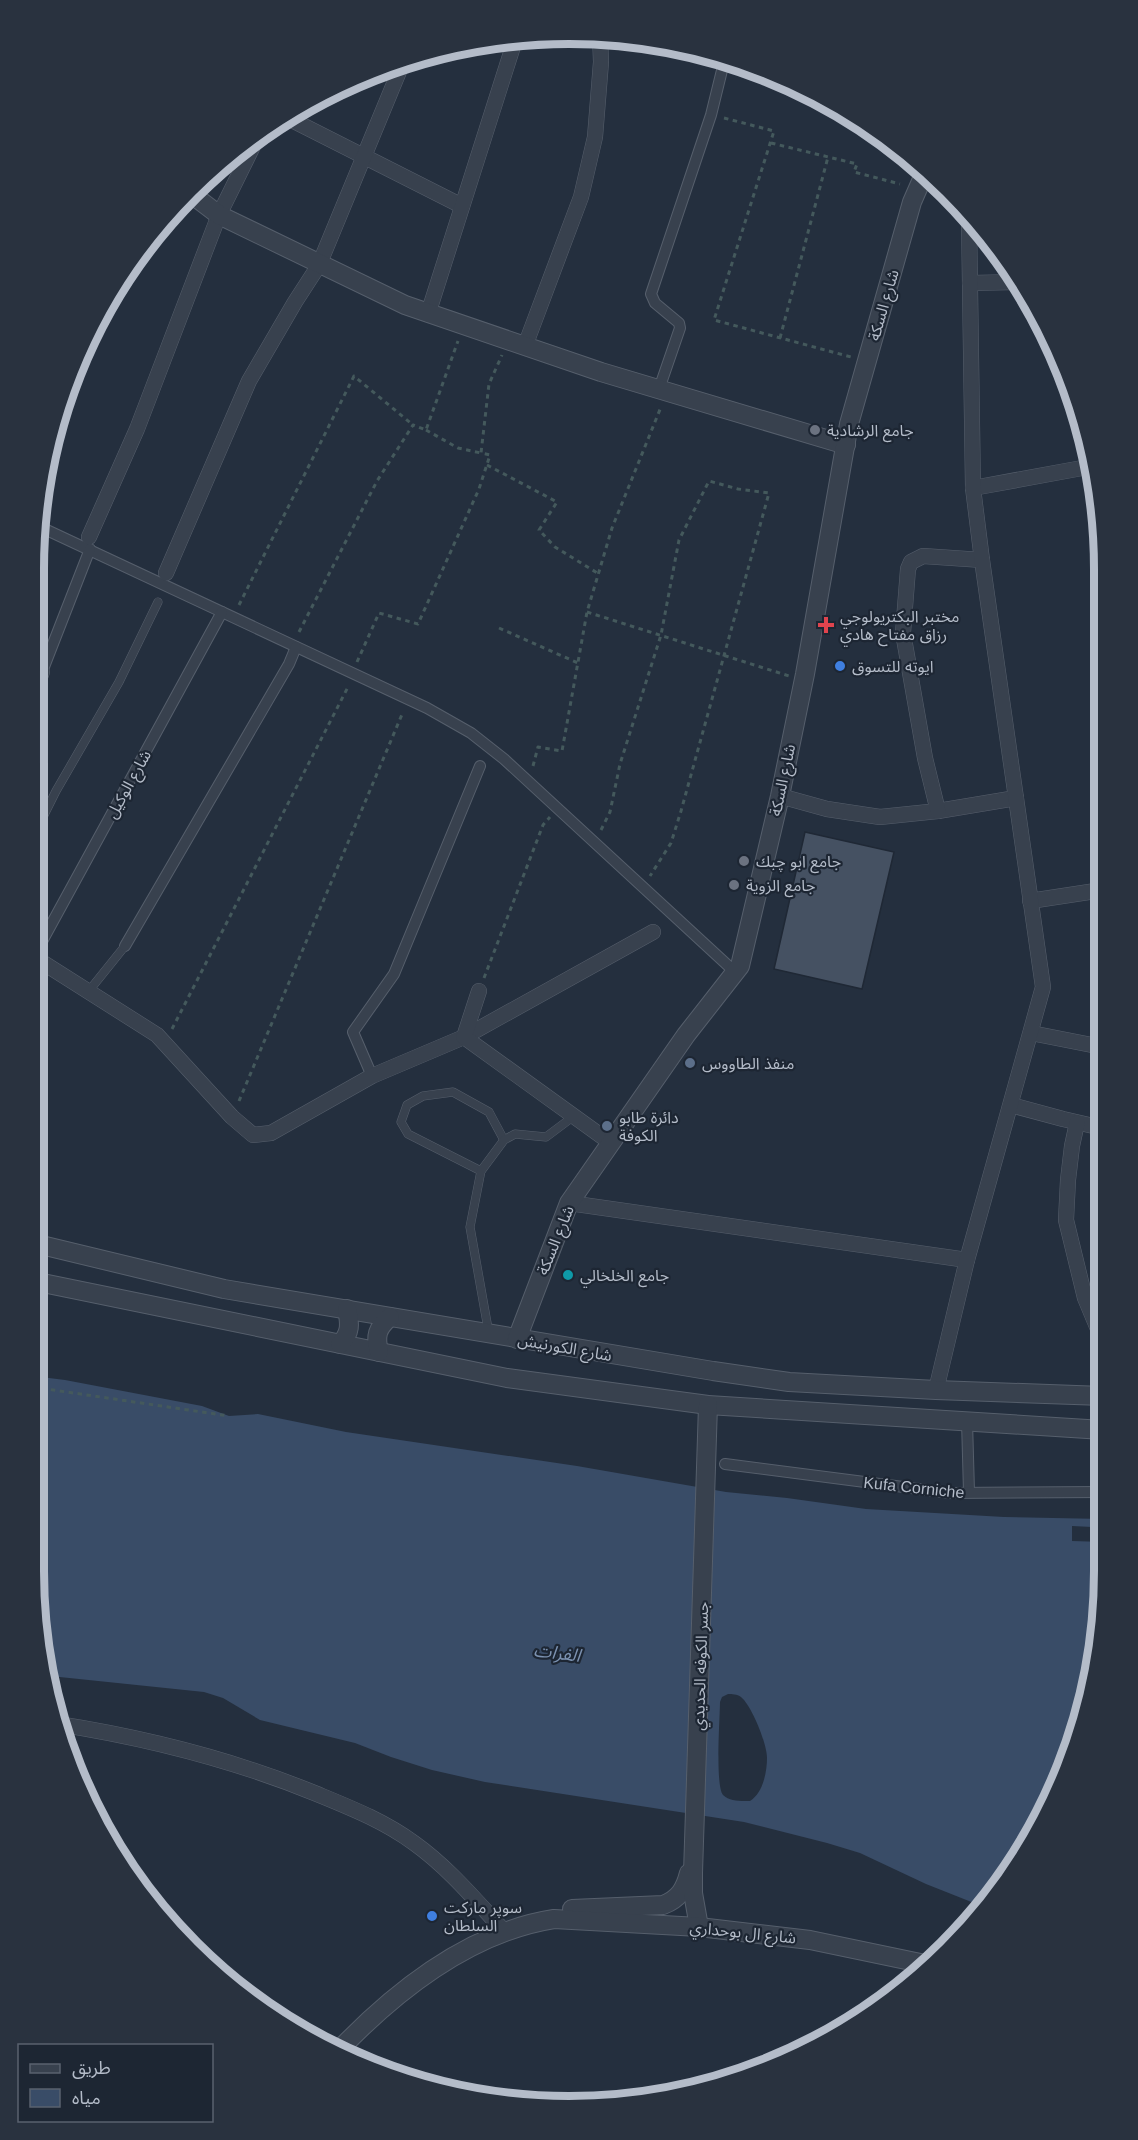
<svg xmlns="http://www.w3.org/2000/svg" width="1138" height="2140" font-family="Helvetica,'Noto Sans Arabic',sans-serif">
<rect width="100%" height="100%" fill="#242f3e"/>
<path fill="#394c67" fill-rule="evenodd" d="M33,1376l32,4 137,26 27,10 29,-2 88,18 231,34 149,26 61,6 79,11 138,8 100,2v87l-17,104 -54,129 -54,66 -53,-21 -66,-31 -33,-10 -83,-21 -259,-40 -53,-12 -41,-13 -36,-14 -95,-23 -37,-22 -19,-6 -154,-16 -17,-105zM728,1694c4,0 9,0 13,3 11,9 26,47 26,61 0,14 -4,35 -17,43 -8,0 -20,1 -27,-6 -8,-10 -3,-77 -3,-93l2,-5z"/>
<path fill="#242f3e" d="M1093,1518l5,1 -1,8 7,1v14l-32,-1v-15l20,1z"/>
<path fill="#455162" stroke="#1f2835" stroke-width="1.5" d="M805,832l89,20 -32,137 -88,-20z"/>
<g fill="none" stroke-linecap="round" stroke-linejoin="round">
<defs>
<g id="service">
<path d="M34,835l22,-44 63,-109 39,-80"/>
<path d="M88,992l37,-46"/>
<path d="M481,1171l-73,-37 -7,-12 6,-17 16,-9 30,-4 36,20 15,28"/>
<path d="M489,1334l-19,-107 11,-56 23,-31 11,-6 31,3 28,-21"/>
</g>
<g id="pedestrian">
<path d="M659,389l21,-61 -1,-5 -24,-20 -4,-9 60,-179 14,-57"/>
<path d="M36,525l391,183 44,25 33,26 231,213"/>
<path d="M42,672l48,-123"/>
<path d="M125,946l164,-282 7,-17"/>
<path d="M34,956l188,-344"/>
<path d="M372,1076l-19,-44 41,-58 86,-208"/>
<path d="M967,1421l2,71"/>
<path d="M725,1464l225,29 154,-1"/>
</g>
<g id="minor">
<path d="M286,117l176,89"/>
<path d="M970,283l50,-1"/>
<path d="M428,314l88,-277"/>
<path d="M525,346l56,-149 14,-60 6,-75 -1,-26"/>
<path d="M973,488l120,-22"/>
<path d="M89,537l48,-108 82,-214 40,-81"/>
<path d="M166,573l83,-192 46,-79 24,-37 84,-203"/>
<path d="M34,693l8,-21"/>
<path d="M780,796l47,13 53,8 58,-6 78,-13"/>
<path d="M938,811l-13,-53 -22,-125 5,-64 3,-7 12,-6 59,4"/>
<path d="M1030,901l72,-11"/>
<path d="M34,957l123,78 75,82 21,18 18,-2 101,-57 92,-39 189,-105"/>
<path d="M479,991l-15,46 147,106"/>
<path d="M1031,1033l71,14"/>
<path d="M1011,1105l52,14 39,9"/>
<path d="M1077,1123l-5,23 -4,34 -2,40 19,78 18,43"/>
<path d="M569,1203l398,57"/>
<path d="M936,1390l31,-130 76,-273 -61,-427 -9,-72 -4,-269"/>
<path d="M58,1724c89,14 176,36 259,70 34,14 67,27 97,49 35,25 62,58 91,89"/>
</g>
<g id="tertiary">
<path d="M190,193l29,22 186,90 196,67 245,73"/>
<path d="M33,1243l191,46 489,82 76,11 147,8 167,6"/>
<path d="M33,1281l474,97 201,27 395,25"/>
<path d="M517,1339l52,-136 117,-168 54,-69 40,-170 25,-122 44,-250 63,-222 14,-32"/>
<path d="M340,1344c11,-11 10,-20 7,-35"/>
<path d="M379,1352c-4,-16 -2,-24 11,-35"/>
<path d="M572,1909l91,-4c16,-6 22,-16 26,-32"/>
<path d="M699,1927l-6,-34v-20l15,-468"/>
<path d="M341,2048c57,-59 130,-116 213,-129l145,8 111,13 120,25"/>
</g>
</defs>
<use href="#service" stroke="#565f6c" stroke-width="9"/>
<use href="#pedestrian" stroke="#565f6c" stroke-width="12"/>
<use href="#minor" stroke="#565f6c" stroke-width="16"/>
<use href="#tertiary" stroke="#565f6c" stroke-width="20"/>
<g stroke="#44595c" stroke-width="3" stroke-dasharray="4.5 4.5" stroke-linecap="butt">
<path d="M724,118l50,13 -60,189 137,37"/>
<path d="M771,143l86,21 -3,8 46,12"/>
<path d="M780,338l48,-181"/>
<path d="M426,430l32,18 23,5"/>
<path d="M487,465l70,37 -18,28 16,17 44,27"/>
<path d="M239,605l115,-229 59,49"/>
<path d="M587,612l202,64"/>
<path d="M499,628l79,35"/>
<path d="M299,632l78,-151 36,-56 13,5 32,-89"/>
<path d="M357,662l22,-49 39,11 61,-135 11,-34 -9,-2 8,-69 13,-29"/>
<path d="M533,766l5,-19 24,4 25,-139 25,-84 49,-121"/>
<path d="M601,830l9,-18 10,-48 41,-129 18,-95 30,-59 29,8 31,4 -88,318 -10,32 -21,33"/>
<path d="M484,978l59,-153 7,-8"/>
<path d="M172,1029l177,-344"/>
<path d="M239,1101l164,-389"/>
<path d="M33,1387l196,29"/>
</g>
<use href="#service" stroke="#38414e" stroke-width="8"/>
<use href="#pedestrian" stroke="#38414e" stroke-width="10"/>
<use href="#minor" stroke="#38414e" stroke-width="15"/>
<use href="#tertiary" stroke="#38414e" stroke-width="18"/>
</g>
<g fill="#6b7280" stroke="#1d2633" stroke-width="2">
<circle cx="815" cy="430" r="6"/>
<circle cx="744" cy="861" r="6"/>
<circle cx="734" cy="885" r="6"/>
</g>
<path fill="#e0444e" stroke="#1d2633" stroke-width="2" d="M823 616h6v6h6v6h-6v6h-6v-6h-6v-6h6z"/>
<g fill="#3f7fe0" stroke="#1d2633" stroke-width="2">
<circle cx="840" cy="666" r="6"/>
<circle cx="432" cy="1916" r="6"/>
</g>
<g fill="#5c6f8a" stroke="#1d2633" stroke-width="2">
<circle cx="690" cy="1063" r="6"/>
<circle cx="607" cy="1126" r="6"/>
</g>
<circle fill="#0f9aa8" stroke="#1d2633" stroke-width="2" cx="568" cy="1275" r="6"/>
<g text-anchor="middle" stroke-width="4.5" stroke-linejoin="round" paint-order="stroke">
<g font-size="16" fill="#b4bcc9" stroke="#1d2633">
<text transform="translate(883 305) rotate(-74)" y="6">شارع السكة</text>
<text transform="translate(782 780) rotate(-78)" y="6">شارع السكة</text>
<text transform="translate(128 784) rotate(-61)" y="6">شارع الوكيل</text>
<text transform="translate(555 1240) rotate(-68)" y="6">شارع السكة</text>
<text transform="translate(565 1347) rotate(10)" y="6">شارع الكورنيش</text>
<text transform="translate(914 1487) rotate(6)" y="6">Kufa Corniche</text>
<text transform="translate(700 1666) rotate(-88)" y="6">جسر الکوفه الحديدي</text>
<text transform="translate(743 1932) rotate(6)" y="6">شارع ال بوحداري</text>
</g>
<g font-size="16" fill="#b4bcc9" stroke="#1d2633" text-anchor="start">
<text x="827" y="436">جامع الرشادية</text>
<text x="840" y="622">مختبر البكتريولوجي<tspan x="840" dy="18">رزاق مفتاح هادي</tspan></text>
<text x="852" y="672">ايوته للتسوق</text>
<text x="756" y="867">جامع ابو چبك</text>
<text x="746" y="891">جامع الزوية</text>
<text x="702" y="1069">منفذ الطاووس</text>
<text x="619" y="1123">دائرة طابو<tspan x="619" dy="18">الكوفة</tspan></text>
<text x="580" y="1281">جامع الخلخالي</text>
<text x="444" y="1913">سوپر ماركت<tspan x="444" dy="18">السلطان</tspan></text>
</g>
<g font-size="18" font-style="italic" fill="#7c92b1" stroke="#1d2633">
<text transform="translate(557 1653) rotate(7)" y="6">الفرات</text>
</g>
</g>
<path d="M0 0H1138V2140H0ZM569 44H569A525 525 0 0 1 1094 569V1571A525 525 0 0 1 569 2096H569A525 525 0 0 1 44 1571V569A525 525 0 0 1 569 44Z" fill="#29323f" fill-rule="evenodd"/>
<path fill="none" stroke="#b4bcc9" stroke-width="8" d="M569 44H569A525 525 0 0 1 1094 569V1571A525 525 0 0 1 569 2096H569A525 525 0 0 1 44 1571V569A525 525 0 0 1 569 44Z"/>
<rect x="18" y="2044" width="195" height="78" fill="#1d2633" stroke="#59626f" stroke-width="1.5"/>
<rect x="30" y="2064" width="30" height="9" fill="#38414e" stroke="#59626f" stroke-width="1.5"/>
<text x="72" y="2074" font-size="18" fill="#b4bcc9">طريق</text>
<rect x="30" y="2089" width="30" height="18" fill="#394c67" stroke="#59626f" stroke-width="1.5"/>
<text x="72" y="2104" font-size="18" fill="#b4bcc9">مياه</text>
</svg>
